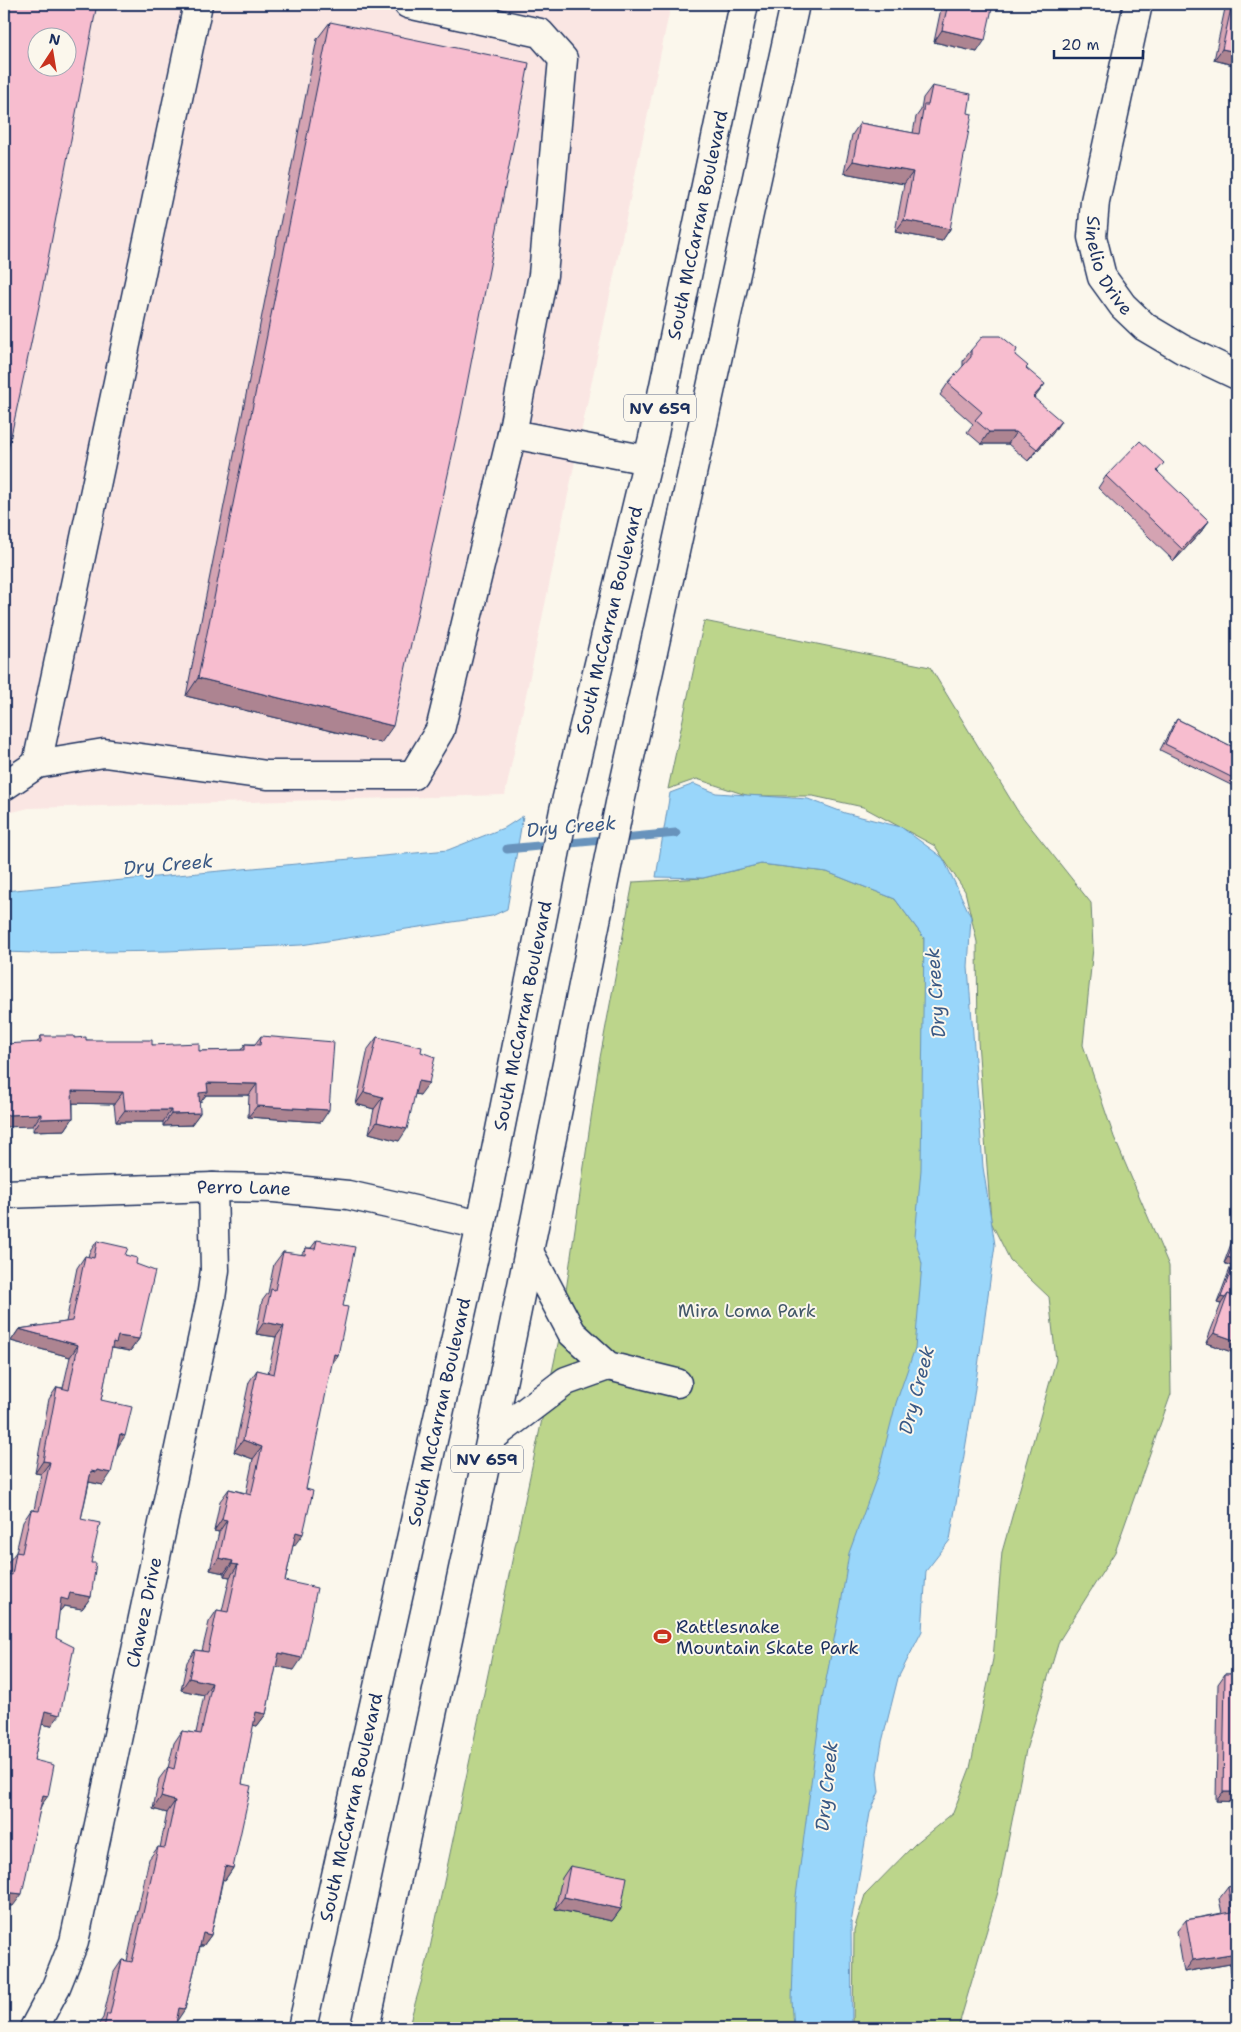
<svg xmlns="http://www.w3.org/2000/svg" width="1241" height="2032" font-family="'Shantell Sans',sans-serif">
<rect width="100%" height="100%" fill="#fbf7ec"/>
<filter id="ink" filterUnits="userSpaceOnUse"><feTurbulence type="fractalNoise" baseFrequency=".02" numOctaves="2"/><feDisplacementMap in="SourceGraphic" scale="10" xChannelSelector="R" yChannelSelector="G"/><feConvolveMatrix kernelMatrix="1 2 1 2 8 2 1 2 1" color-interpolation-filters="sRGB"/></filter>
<g filter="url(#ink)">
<path fill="#fae6e3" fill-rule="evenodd" d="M4,4h667l-166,791 -476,13 -25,6zM38,38h30v30h-30z"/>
<g fill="#bcd58b" stroke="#6c8274">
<path d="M704,621l226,46 87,143 74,93 2,45 -10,97 31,92 55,129 2,128 -56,158 -56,89 -33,109 -28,142 -40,136h-105l1,-98 11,-35 50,-51 38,-31 17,-45 23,-109 9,-107 54,-192 -7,-63 -39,-37 -19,-38 -13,-181 -1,-99 -12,-51 -30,-45 -72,-39 -50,-11h-64l-52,-17 -29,10z"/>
<path d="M761,864l66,8 68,27 29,39 4,389 -132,701h-388l19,-66 132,-623 40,-276 34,-181 70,-4z"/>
</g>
<g fill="#99d6fa" stroke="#6793bc">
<path d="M694,784l22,9 92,6 37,14 56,14 42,31 28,59 -3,50 15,200 12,78 -21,150 -24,145 -24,31 -4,60 -24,47 -16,64 -5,31 2,19 -9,21 -19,110 1,105h-58l-2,-27 3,-97 27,-204 19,-96 8,-51 29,-79 18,-71 19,-55 7,-84 -7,-27 6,-67 3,-232 -29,-39 -68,-27 -66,-8 -58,14 -47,-1 14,-84z"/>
<path d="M523,816l-16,93 -15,7 -191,29 -134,6 -133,2 -30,-1v-61l444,-41 58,-23z"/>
</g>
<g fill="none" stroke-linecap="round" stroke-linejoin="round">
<path stroke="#6793bc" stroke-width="9" d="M507,849l169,-16"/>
<defs>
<g id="minor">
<path d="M408,4l132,29 23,26 -20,216 -31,159 136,26"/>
<path id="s1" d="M1138,4l-43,197 -3,36 10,40 21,29 22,21 37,22 55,26"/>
<path d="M37,764l161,-760"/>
<path d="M4,786l33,-22 67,-11 163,22h146l27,-45 72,-296"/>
<path id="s2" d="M4,1194l209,-7 61,1 74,7 133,30"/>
<path d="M529,1252l43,81 36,33 69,17"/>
<path d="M491,1438l75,-57 42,-15"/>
<path id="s3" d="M34,2028l22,-41 18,-45 137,-644 4,-28 -2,-83"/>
</g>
<g id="major">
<path id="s4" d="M302,2028l179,-803 83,-415 89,-372 91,-434"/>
<path d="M365,2028l126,-590 130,-640 174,-794"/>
</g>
</defs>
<use href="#minor" stroke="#1b2f5e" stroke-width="31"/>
<use href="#major" stroke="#1b2f5e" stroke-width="31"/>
<use href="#minor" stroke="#fbf7ec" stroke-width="28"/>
<use href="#major" stroke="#fbf7ec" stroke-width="28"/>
</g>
<g fill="#d4a3b2" stroke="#1b2f5e">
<path d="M942,4h51l-16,48 -43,-10z"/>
<path d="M1226,4h11v62l-23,-6z"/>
<path d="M330,22l51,721 -195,-47 131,-657z"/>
<path d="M932,86l18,143 -8,12 -47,-9 9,-48 -60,-11 8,-38 8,-12 53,10 3,-16 5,-7 2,-12z"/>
<path d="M971,350l44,5 11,13 10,28 -2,2 19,35 -25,28 -20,-17h-27l-14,-12 6,-8 -33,-29 8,-12 15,-16v-6z"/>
<path d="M1158,473l51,48 -9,12 -26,28 -76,-73 8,-12z"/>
<path d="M1177,719l60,30v39l-77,-38 13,-25z"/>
<path d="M41,1036l33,2 12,2 66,5 47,6 42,-1 4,-6h10l6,-8 60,86 -73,-5 1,-22h-43l-7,9 1,9 -9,12 -28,1v-4h-47l-2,-18 -41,-1v15l-8,12 -32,1 4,-88z"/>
<path d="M377,1037l44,15 -1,43 -5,-1 -16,47 -30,-8 5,-24 -18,-5 12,-55z"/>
<path d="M1237,1227v127l-31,-11 15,-39 -4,-1 14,-37 -7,-3 12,-33z"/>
<path d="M317,1240l26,66 -5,49 -7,10 -37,181 -1,-1 -8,36 9,89 -18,-4 -10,48 -9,12 -4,-1 -11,59 -9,84 -8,12 -2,-1 -12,56 -8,11h-3l-15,63 -9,12 -1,7h-77v-3l5,-7 11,-46 8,-12 5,1 22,-102 9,-12 2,1 7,-35 -14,-4 6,-30 9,-12v1l6,-25 8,-12 14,2 8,-38 -23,-5 6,-28 8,-12 7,1 7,-29 8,-12 5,1 8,-34 -6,-1v-3l-14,-3 9,-38 -5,-1 6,-30 9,-12 17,4 7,-34 -19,-7 15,-70 8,-12 11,3 8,-36 -20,-3 6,-33 6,-8 6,-29 9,-12 18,3 5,-7h5z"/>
<path d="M97,1241l28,14 11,9 3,75 -9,12 -18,-3 -1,1 -10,51 16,48 -14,37 -14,-3v1l-8,36 10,44v34l-9,12 -18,-3 -4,5h-1l-3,27 -5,88 -9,-2 -8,36 7,46 -28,100 -9,-1v-326l1,-2 2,-13 9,-12 7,-30 8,-12h3l7,-36 -6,-1 14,-74 8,-12 6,1 7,-31 -59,-16 8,-12 47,-7 11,-54 8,-12 3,1 1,-4z"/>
<path d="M1225,1674h12v128l-21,-1 2,-117z"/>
<path d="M570,1866l51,43 -9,12 -57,-12 7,-31z"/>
<path d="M1237,1885v86l-6,1 -1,-8 -46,8 -7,-41 9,-11 36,-7 -3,-14 9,-12z"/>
</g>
<g fill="#ad8491" stroke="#1b2f5e">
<path d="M942,30l43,10 -8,12 -43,-10z"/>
<path d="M1222,49l15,3v14l-23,-6z"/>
<path d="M853,161l60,11 -9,12 -60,-11z"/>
<path d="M904,220l46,9 -8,12 -47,-9z"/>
<path d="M1045,384l-9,12 -11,13 8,-12z"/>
<path d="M1061,421l-8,12 -25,28 9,-12z"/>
<path d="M989,432h27l-8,12h-27z"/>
<path d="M1209,521l-9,12 -26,28 8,-12z"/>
<path d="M198,678l195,48 -12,17 -195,-47z"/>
<path d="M418,1081l11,2 -9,12 -11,-2z"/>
<path d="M207,1083l50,1 -8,11h-43l-7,9 -8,1z"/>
<path d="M72,1091l51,1 -9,12 -50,-1z"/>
<path d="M364,1092l19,5 -9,12 -18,-5z"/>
<path d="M257,1106l72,4 -8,12 -73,-5z"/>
<path d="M125,1110h46l-8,12h-47z"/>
<path d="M200,1113l-9,12 -28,1 8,-12z"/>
<path d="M41,1114l-8,12 -29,1v-12z"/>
<path d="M73,1118l-8,12 -32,1 8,-12z"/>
<path d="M377,1122l30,7 -8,12 -30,-8z"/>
<path d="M1228,1257l7,3 -4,6 -7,-3z"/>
<path d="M1221,1297l4,1 -4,6 -4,-1z"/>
<path d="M264,1322l20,4 -8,11 -20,-3z"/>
<path d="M19,1329l59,16 -8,12 -59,-16z"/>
<path d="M1214,1333l23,8v13l-31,-11z"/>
<path d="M118,1336l21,3 -9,12 -18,-3 -4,7 -3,-1z"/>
<path d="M334,1354l4,1 -8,12z"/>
<path d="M120,1434l5,2 -8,12z"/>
<path d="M243,1440l19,7 -9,12 -19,-7z"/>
<path d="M43,1461l7,1 -9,12 -6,-1z"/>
<path d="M97,1470l14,3 -8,12 -14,-3 -1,2 3,-13z"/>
<path d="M222,1519l5,1 -8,12 -5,-1z"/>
<path d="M296,1532l7,2 -9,12 -6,-2z"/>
<path d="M219,1558l14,3 -9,12 -14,-3z"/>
<path d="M232,1564l6,1 -8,12 -6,-1z"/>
<path d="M70,1593l21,4 -9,12 -18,-3 -4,5 -7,-1 8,-12z"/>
<path d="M279,1653l23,5 -8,12 -24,-5z"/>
<path d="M189,1678l23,5 -8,12 -23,-5z"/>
<path d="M45,1711l15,4 -9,11 -15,-3z"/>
<path d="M256,1712l10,2 -9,12 -10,-2z"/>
<path d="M1223,1792h14v10l-21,-1z"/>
<path d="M43,1795l5,1 -8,11z"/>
<path d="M161,1797l14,4 -8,12 -14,-4z"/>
<path d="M225,1866l8,2 -8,12 -8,-2z"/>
<path d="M4,1892l18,2 -9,12 -9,-1z"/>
<path d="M564,1897l57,12 -9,12 -57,-12z"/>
<path d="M203,1933l8,2 -8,11 -8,-1z"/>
<path d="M1237,1953v1l-7,10 -46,8 9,-12z"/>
<path d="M1237,1963v8l-6,1z"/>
<path d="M179,2008l6,1 -8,12 -6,-1z"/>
</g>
<g fill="#f7bdcf" stroke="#1b2f5e" fill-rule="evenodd">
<path d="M4,4h93l-58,302 -35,162zM38,38h30v30h-30z"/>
<path d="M948,4h45l-8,36 -43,-10z"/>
<path d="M1232,4h5v48l-15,-3z"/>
<path d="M330,22l199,41 -68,352 -68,311 -195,-48z"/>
<path d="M932,86l39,8 -3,19 4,1 -22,115 -46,-9 9,-48 -60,-11 7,-38 59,11 5,-29h4z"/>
<path d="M983,336h18l16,13 -2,6 13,11 -2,2 19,16 -12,13 28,24 -24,28 -21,-17h-27l-14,-12 7,-8 -34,-29 23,-26v-7z"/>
<path d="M1140,441l24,22 -7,8 52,50 -27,28 -76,-73z"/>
<path d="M1177,719l60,30v31l-72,-36z"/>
<path d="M41,1036h33v2l12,-1v3h66v5l47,-2v8l46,-1v-6l15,1 1,-9 73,6 -5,68 -72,-4v-22l-50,-1 1,9 -9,1 1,20 -29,1v-4h-46l-2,-18 -51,-1 1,27 -32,1v-5l-37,1v-71l37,-2z"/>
<path d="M377,1037l45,10 -1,5 14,5 -6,26 -11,-2 -11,48 -30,-7 6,-25 -19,-5z"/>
<path d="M1237,1231v67l-9,-4 -3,4 -4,-1 14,-37 -7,-3z"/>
<path d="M317,1240l38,7 -12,59 5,1 -10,48 -4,-1 -28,135 7,2 -10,43 -7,-2 -11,49 32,7 -15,70 -23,-5 -13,61 -10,-2 -14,72 9,2 -18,82 -8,-2 -14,69 -8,-2 -18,76 -6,-1 -4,20h-71l3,-14h3l12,-54 10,2 26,-115 7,1 10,-47 -14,-4 7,-30 6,2 8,-38 19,3 11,-51 -23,-5 6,-28 13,2 9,-42 11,2 10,-47 -6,-1 1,-3 -14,-3 8,-38 -5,-1 7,-30 22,6 11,-48 -19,-7 14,-70 17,4 10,-48 -20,-4 7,-33 4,1 8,-38 22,3 1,-7 9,1z"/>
<path d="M97,1241l31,7 -3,7 12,3 -1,6 19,7 -16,68 -21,-3 -2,7 -3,-1 -12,58 31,7 -7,29 -5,-2 -9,39 -14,-3 -1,2 -5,-1 -10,48 19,4 -9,40h5l-5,34 -21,-4 -2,7 -7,-2 -5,40 18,9 -14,68 -15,-4 -11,49 20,5 -6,31 -5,-1 -21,99 -18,-2v2v-256l2,-8 -2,-1v-35l3,-20 5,1 4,-23 6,1 9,-43 8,1 11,-49 -7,-1 14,-74 12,3 9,-45 -59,-16 53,-8 13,-65 9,2z"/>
<path d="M1228,1294l9,4v43l-23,-8z"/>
<path d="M1225,1674h12v118h-14z"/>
<path d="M570,1866l57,11 -6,32 -57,-12z"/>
<path d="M1237,1885v68l-44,7 -7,-40 46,-8 -4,-25z"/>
</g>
</g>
<defs>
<symbol id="stadium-bare" viewBox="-9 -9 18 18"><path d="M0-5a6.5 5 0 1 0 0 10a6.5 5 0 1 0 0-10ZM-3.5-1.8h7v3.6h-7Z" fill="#c8321e" stroke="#fbf7ec" stroke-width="2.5" paint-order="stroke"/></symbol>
</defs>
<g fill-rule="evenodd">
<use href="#stadium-bare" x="650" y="1624" width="25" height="25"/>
</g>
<g text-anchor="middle" stroke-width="4" stroke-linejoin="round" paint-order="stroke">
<g fill="#fbf7ec" stroke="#5e6b89" stroke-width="1">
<rect x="624" y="394.5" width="72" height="27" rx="4"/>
<rect x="451" y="1445.5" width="72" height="27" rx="4"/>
</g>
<g font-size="16" font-weight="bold" fill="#1b2f5e">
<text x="660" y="414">NV 659</text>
<text x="487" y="1465">NV 659</text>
</g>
<g font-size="18" fill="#1b2f5e" stroke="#fbf7ec">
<text dy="6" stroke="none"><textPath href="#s4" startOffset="1846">South McCarran Boulevard</textPath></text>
<text dy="6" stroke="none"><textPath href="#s1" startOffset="270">Sinelio Drive</textPath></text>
<text dy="6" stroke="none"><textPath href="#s4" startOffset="1441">South McCarran Boulevard</textPath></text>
<text dy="6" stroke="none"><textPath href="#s4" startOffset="1036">South McCarran Boulevard</textPath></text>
<text dy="6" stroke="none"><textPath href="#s2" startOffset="240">Perro Lane</textPath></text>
<text dy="6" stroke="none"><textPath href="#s4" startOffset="631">South McCarran Boulevard</textPath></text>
<text dy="6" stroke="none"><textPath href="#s3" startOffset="432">Chavez Drive</textPath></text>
<text dy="6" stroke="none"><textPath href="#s4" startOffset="226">South McCarran Boulevard</textPath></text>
</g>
<g font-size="18" fill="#435869" stroke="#fbf7ec">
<text x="747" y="1317">Mira Loma Park</text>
</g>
<g font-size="18" fill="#1b2f5e" stroke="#fbf7ec" text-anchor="start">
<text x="676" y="1633">Rattlesnake<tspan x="676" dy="21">Mountain Skate Park</tspan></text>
</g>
<g font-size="19" font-style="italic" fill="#3a5985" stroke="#fbf7ec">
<text transform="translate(571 826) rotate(-5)" y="7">Dry Creek</text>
<text transform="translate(168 864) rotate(-5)" y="7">Dry Creek</text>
<text transform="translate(935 993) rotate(-94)" y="7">Dry Creek</text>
<text transform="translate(916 1390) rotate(-75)" y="7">Dry Creek</text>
<text transform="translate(826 1786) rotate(-84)" y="7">Dry Creek</text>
</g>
</g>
<rect width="1241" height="2032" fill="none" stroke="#fbf7ec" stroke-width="20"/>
<rect x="10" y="10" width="1221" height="2012" fill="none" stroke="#1b2f5e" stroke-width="2" filter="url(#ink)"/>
<g transform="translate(52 52) rotate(12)"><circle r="24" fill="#fbf7ec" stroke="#a1a7b3"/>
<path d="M0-4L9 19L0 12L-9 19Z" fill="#c8321e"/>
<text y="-8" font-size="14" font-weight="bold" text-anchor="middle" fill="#1b2f5e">N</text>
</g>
<path d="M1054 50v8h89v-8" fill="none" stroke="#1b2f5e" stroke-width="2.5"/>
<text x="1061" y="50" font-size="15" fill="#1b2f5e" stroke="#fbf7ec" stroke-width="4" paint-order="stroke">20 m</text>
</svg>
